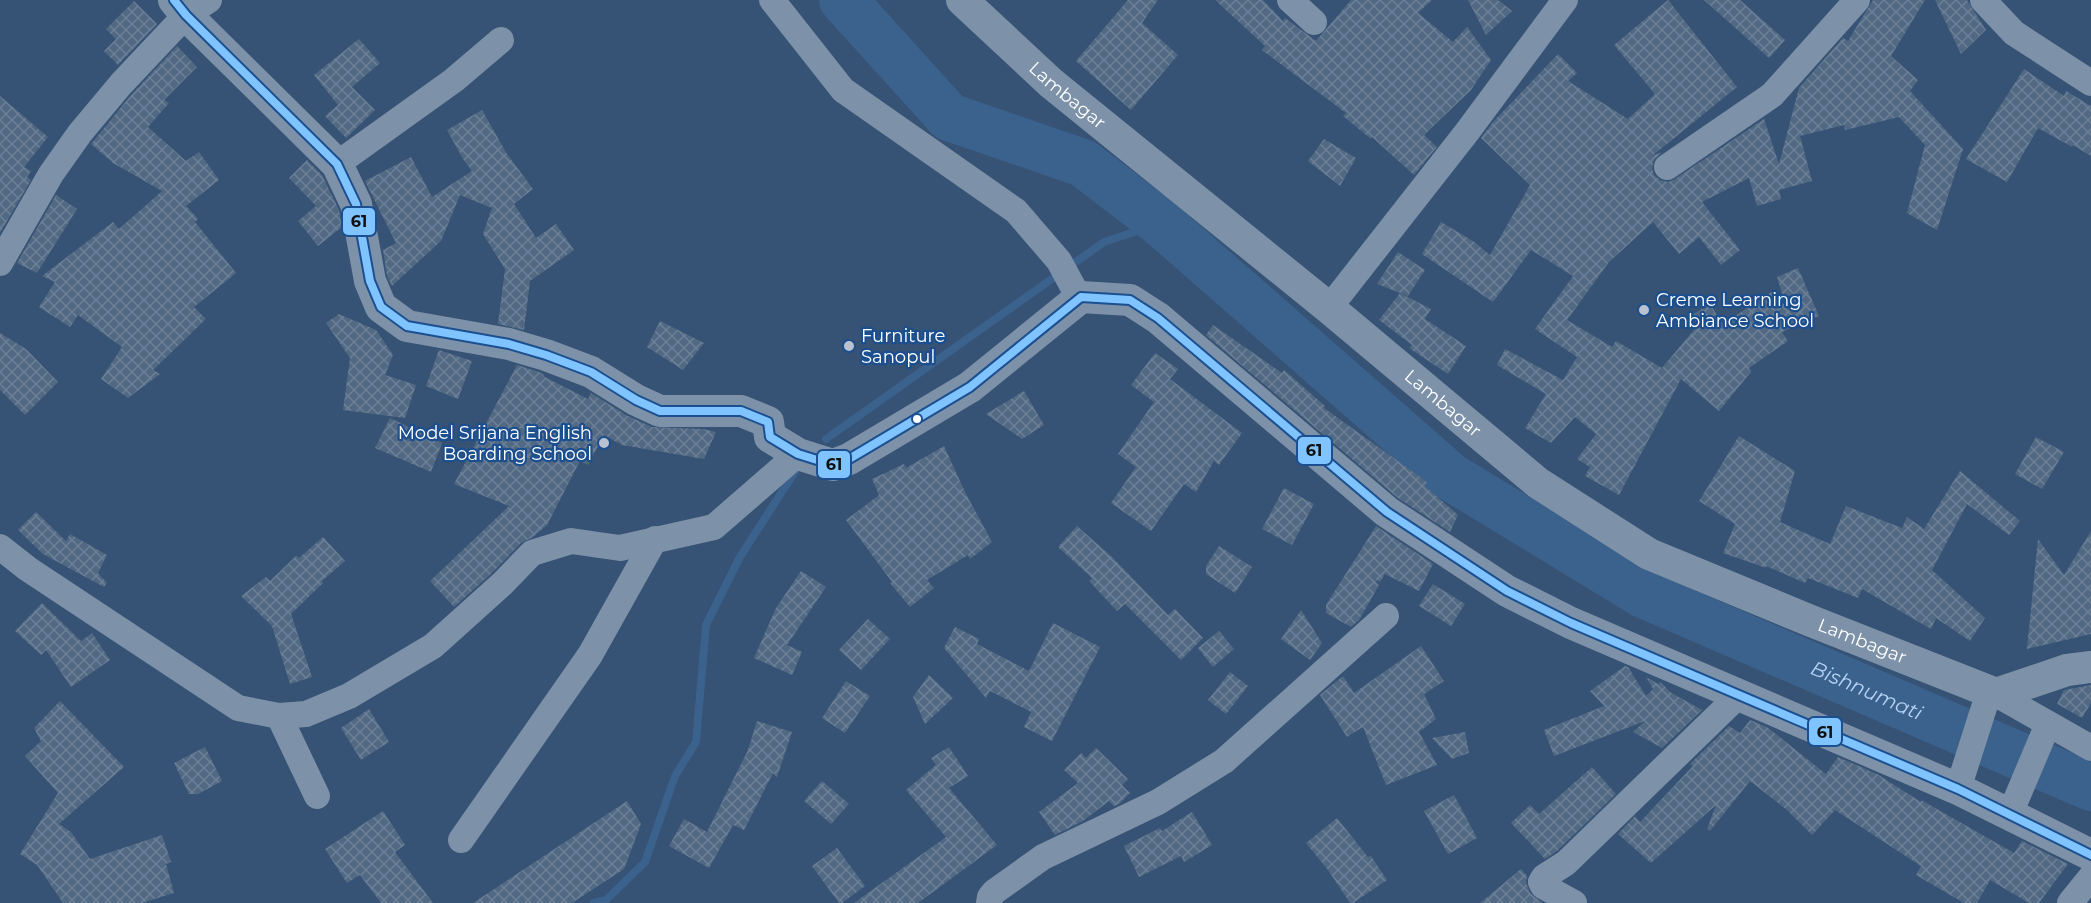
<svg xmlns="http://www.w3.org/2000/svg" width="2091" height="903" font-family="Montserrat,sans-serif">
<defs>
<pattern id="building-cross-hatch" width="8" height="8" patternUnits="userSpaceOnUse" patternTransform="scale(1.5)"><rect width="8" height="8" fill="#526984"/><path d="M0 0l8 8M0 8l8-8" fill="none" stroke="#6c8096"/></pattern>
</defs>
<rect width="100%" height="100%" fill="#365274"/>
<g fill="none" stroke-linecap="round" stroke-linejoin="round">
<g stroke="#3b618d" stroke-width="8">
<path d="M826,439l278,-197 57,-19"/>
<path d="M594,903l12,-3 39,-38 30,-86 21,-34 10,-117 34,-68 56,-87"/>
</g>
<path stroke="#3b618d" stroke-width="48" id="s1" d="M843,0l106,117 134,46 78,60 290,254 192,117 448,193"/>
</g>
<g fill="url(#building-cross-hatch)">
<path d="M1128,0h30l-16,23 36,32 -47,55 -55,-49z"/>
<path d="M1215,0h48l20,21 2,-3 31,23 35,-41h81l-14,13 35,29 14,-15 24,33 -20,30 -47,45 13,12 -23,28 -42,-38 -1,2 -28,-23 3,-3 -84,-63 3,-4z"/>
<path d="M1468,0h30l14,11 -26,24z"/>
<path d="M1668,0l69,87 -85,69 10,-4 -8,8 -2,8 2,7 6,5 8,2 7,-3 89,-60 15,45 20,-76 44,-50 5,3 25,-41h52l-34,56 27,24 -8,11 53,58 -26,81 -30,-17 18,-68 -26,-28 -54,13 -1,-5 -44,11 12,45 -33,9 2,9 -24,7 -8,-28 -47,24 38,48 -19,15 -22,-28 -20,17 -26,-32 -44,40 -42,58 45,27 4,-6 46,27 36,-43 -6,-10 18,-11 13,20 50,-33 13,16 -9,-30 21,-9 21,48 -37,16 6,9 -39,27 2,4 -32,39 -38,-32 -62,116 -34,-19 5,-9 -13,-8 19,-25 -21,-17 -24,26 -26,-15 21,-34 -49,-29 8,-16 58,31 14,-23 -42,-28 38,-53 -42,-26 -38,52 -71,-48 19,-32 32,19 17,14 40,-70 -49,-47 12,-16 65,-68 19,19 -9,8 60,38 27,-25 -41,-49z"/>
<path d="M1704,0h36l45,40 -16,18z"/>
<path d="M1935,0h32l19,30 -25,24z"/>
<path d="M134,1l23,23 -39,41 -14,-14 12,-12 -10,-10z"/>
<path d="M359,39l21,24 -28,24 23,23 -29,28 -21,-22 13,-11 -24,-30z"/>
<path d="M177,46l20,21 -33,33 5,3 -21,24 38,34 13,-9 20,28 -33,26 12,13 -3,3 41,51 -42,34 12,12 -53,51 7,4 -32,24 -27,-19 21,-32 -44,-32 -8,12 -31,-20 16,-25 -13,-6 71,-54 6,7 43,-38 -49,-28 -22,-19 41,-50z"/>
<path d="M2024,69l40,27 2,-5 25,15v50l-18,-11 -1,2 -34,-19 -31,54 -41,-23z"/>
<path d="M0,96l48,41 -24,30 7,4 -4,6 4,3 -31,53z"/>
<path d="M482,110l25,44 26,35 -19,15 22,34 20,-14 18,26 -44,31 -6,49 -26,-6 7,-55 -22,-35 9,-26 -32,-13 -19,46 -49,45 -5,-10 -4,-26 13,-7 -31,-62 46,-24 21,40 40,-26 -9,-12 -16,-29z"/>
<path d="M1324,139l32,19 -16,28 -32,-25z"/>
<path d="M307,160l15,15 17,35 3,17 -24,19 -20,-25 18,-15 -27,-28z"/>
<path d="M56,195l21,14 -40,64 -20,-10z"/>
<path d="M1398,252l27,18 -17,26 -31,-12z"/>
<path d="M1400,293l31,16 -6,10 41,27 -18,28 -39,-26 3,-3 -33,-25z"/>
<path d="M339,314l37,16 17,25 -8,20 31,10 -11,33 -62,-8 7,-52 -24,-35z"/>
<path d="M660,321l44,22 -21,27 -36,-23z"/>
<path d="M1213,325l69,48 2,-3 41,36 -1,2 103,74 -2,4 33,29 -8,17 -52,-34 -192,-163z"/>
<path d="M0,333l26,16 32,33 -33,33 -25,-25z"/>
<path d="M439,350l33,11 -14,38 -32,-13z"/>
<path d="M1155,353l23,16 -8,10 72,54 -23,32 -5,-4 -18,31 -12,-8 -33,47 -40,-28 25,-36 -18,-13 36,-52 -23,-17z"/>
<path d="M517,365l22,7 5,3 -1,1 45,23 3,-6 35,22 26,12 51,2 13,3 -12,27 -82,-14 -18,-10 -16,30 -8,-4 -33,64 -14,12 -12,6 -29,30 -38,34 -24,-26 79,-75 -55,-22z"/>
<path d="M1024,391l20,34 -22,14 -36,-25z"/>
<path d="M390,418l52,25 -11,29 -56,-24z"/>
<path d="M1739,436l56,35 -15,51 50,22 16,-38 56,22 5,-11 17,12 36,-58 60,50 -11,14 -42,-31 -35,66 53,48 -15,23 -34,-23 -5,11 -69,-40 -4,9 -50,-20 -3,5 -39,-17v2l-43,-15 12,-29 -36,-23z"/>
<path d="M2036,437l28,15 -22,37 -27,-15z"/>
<path d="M944,446l22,48 26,48 -22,17 -2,-4 -41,25 7,8 -24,19 -20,-24 2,-1 -46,-62 33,-25 -7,-16 32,-15 2,4z"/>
<path d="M1284,488l30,16 -22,41 -30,-16z"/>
<path d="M36,512l30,29 4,-7 37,21 -9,18 9,10 -3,4 -61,-33 -25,-24z"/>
<path d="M1077,526l36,32 55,57 7,-6 28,29 -22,22 -56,-56 -8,7 -28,-30 3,-3 -34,-31z"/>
<path d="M1376,526l57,38 -14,27 -34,-17 -5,8 -6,-3 5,6 -20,35 -8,7 -25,-14v-8z"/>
<path d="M2091,531v103l-64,15 11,-110 26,36z"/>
<path d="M323,537l22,24 -23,20 1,2 -32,31 21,63 -22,7 -18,-58 -31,-30 25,-19 4,4 26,-25 3,2z"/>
<path d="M1219,546l33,21 -17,26 -29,-19v-8z"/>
<path d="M801,571l25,16 -39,58 15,7 -10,23 -38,-17 22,-50z"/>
<path d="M1433,584l32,20 -14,22 -32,-20z"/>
<path d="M42,603l39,38 11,-8 18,27 -39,27 -25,-37 -5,5 -26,-24z"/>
<path d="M1301,610l21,33 -12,17 -29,-21z"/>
<path d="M868,619l22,20 -29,31 -22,-20z"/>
<path d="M1053,623l47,24 -48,94 -28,-14 7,-15 -41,-21 -4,7 -42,-50 11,-21 24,12 -2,5 52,27z"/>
<path d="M1219,631l15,18 -21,18 -15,-19z"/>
<path d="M1421,646l23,35 -20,13 12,25 -17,13 18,33 -51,20 -23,-58 -16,10 -27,-42 23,-19 11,17z"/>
<path d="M1625,666l3,1 18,29 7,-7 -7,-12 12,7 3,-2 9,10 32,18 -40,38 -29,-16 12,-11 -91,35 -10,-26 60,-24 -14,-15z"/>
<path d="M1230,672l18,14 -22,28 -18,-14z"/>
<path d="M929,675l24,23 -28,26 -12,-27z"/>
<path d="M846,681l24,15 -25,37 -23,-15z"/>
<path d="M2091,685v18l-9,15 -25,-14 7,-14z"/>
<path d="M60,701l64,66 -65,57 12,8 19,27 72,-24 9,27 -5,2 8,29 -32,10h-79l-26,-38 -17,-11 38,-61 -33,-37 16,-15 -7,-13z"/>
<path d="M369,709l20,33 -28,18 -20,-32z"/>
<path d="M1750,720l17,7 59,47 12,-17 39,17 44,28v-2l93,53 8,-12 46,23 -29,39h-10l-39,-23 -13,23h-13l-48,-28 5,-9 -86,-56 -23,25 -25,-25 -37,-29 -40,50 -3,-2 9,-24 -65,58 -33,-29 17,-18 5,6 53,-56 -3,-2 39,-38 11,7z"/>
<path d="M757,721l35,11 -15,45 -4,-4 -29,57 -11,-5 -24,43 -40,-22 15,-27 23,13 41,-82z"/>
<path d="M1465,732l4,21 -17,6 -20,-21z"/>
<path d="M205,747l17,34 -24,13h-9l-15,-31z"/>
<path d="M949,747l19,29 -19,12 48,57 -79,58h-64l92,-66 -40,-47 30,-25 -5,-7z"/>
<path d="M1096,748l32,31 -6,6 8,8 -11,11 -5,2 -5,-5 -26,20 -28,14 -16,-23 39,-29 -14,-13 17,-17 5,5z"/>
<path d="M1592,767l24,27 -59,57 -12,8 -34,-36 19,-18 9,9z"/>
<path d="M822,781l27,23 -18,20 -27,-23z"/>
<path d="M1454,795l23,43 -29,16 -24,-43z"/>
<path d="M627,801l14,23 -17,45 -52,34h-99z"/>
<path d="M383,811l22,34 -10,7 38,51h-52l-21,-28 -13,8 -22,-34z"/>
<path d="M1192,812l20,33 -28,17 -3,-6 -42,21 -15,-31 36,-18 2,3z"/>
<path d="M1337,818l31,39 3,-1 16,24 -34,23h-3l-22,-33 -22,-27z"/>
<path d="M837,848l28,38 -23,17h-3l-27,-37z"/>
<path d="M1521,869l6,7 -1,6 4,11 13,10h-63z"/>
</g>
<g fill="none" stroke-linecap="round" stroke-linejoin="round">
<g stroke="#7d92a8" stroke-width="26">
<path d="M772,0l71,90 173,121 43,50 14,26 8,10"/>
<path d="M1290,0l24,22"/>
<path d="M1983,0l31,33 77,50"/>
<path d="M337,164l117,-84 47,-40"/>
<path d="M1667,167l105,-72 85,-95"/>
<path d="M0,263l51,-89 29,-41 41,-49 65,-69 23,-15"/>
<path d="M1329,308l138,-176 98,-132"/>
<path d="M0,547l28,22 210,139 41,8 27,-2 43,-18 84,-50 69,-62 30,-31 39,-12 49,7 94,-21 84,-73"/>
<path d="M1996,694l95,54"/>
<path d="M279,716l38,80"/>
<path d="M1958,789l31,-97"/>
<path d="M2010,814l38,-90"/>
<path d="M461,840l129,-185 65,-116"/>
<path d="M989,903l1,-6 4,-5 49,-35 115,-55 66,-41 162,-145"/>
<path d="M1574,903l-31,-17 -2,-4 3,-5 22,-14 172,-167"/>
<path d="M2070,903l21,-26"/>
</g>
<g stroke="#7d92a8" stroke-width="32">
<path d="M174,0l12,15 151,149 19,40 14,77 11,26 26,19 102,18 37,11 45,17 45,28 24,11h81l27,11 2,15 28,17 35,11 16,-6 121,-72 111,-90 49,3 28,18 229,194 120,79 64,32 387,166 133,66"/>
<path id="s2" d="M962,0l89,83 278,225 209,175 111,71 162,67 185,73 71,-24 24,-3"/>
</g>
<defs>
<path id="bus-1" d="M174,0l12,15 151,149 19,40 14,77 11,26 26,19 102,18 37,11 45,17 45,28 24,11h81l27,11 2,15 28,17 35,11 16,-6 121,-72 111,-90 49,3 28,18 229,194 120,79 64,32 387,166 133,66"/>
</defs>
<use href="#bus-1" stroke="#1b4f8f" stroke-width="12"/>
<use href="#bus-1" stroke="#80c4ff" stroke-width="8"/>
</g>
<g fill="#b9c2ce" stroke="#1b4f8f" stroke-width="2">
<circle cx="1644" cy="310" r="6"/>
<circle cx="849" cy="346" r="6"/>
<circle cx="604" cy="443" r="6"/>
</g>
<circle fill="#fff" stroke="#1b4f8f" stroke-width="2" cx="917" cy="419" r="5"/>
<g text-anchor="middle" stroke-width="4.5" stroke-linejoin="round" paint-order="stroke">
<g font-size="18" fill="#fff" stroke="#1b4f8f">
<text dy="6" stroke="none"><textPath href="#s2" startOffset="142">Lambagar</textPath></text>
<text dy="6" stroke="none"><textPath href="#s2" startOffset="628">Lambagar</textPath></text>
<text dy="6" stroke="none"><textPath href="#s2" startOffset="1114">Lambagar</textPath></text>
</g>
<g font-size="18" fill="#fff" stroke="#1b4f8f" text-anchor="start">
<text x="1656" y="306">Creme Learning<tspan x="1656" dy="21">Ambiance School</tspan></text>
<text x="861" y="342">Furniture<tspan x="861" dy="21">Sanopul</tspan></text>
<text x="592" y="439" text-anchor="end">Model Srijana English<tspan x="592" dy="21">Boarding School</tspan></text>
</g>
<g font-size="20" font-style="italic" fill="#b5d3f5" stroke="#1b4f8f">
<text dy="7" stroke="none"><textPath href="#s1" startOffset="1252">Bishnumati</textPath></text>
</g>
</g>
<g stroke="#1b4f8f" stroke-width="2">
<rect x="342" y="207" width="34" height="29" rx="6" fill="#80c4ff"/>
<rect x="1297" y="436" width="35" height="29" rx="6" fill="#80c4ff"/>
<rect x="817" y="450" width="34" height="29" rx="6" fill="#80c4ff"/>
<rect x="1808" y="717" width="34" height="29" rx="6" fill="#80c4ff"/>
</g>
<g font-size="16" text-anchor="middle" font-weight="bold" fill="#111">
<text x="359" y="227">61</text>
<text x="1314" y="456">61</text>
<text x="834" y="470">61</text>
<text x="1825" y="738">61</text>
</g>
</svg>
